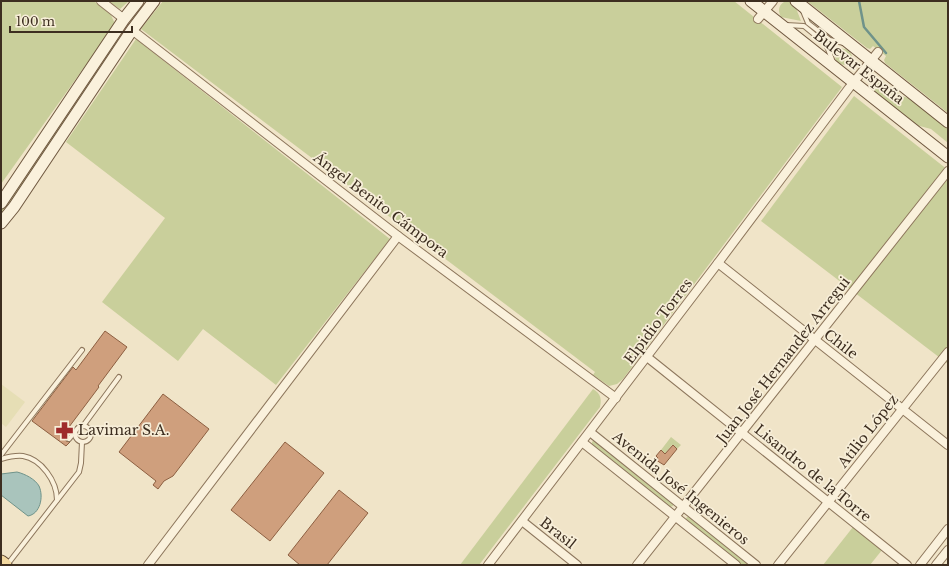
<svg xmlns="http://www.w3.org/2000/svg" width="949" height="566" font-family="'Libre Baskerville',serif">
<rect width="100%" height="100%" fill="#f0e4c8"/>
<path fill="#e6deb5" d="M1,384l24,18 -19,25 -5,-4z"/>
<g fill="#c9cf9b">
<path d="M1,1h93l17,14 4,9 -114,160z"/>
<path d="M108,1h21l-9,8z"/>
<path d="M163,1h571l108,86 -219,292 -6,5 -8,2 -16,-11 2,-3 -454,-343z"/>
<path d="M786,1l8,2 7,18 -20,-4c-4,-7 -2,-13 5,-16z"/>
<path d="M807,1h141v112l-63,-50 -1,-3 2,-4 -13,-10 -3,3 -3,-1z"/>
<path d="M125,29l2,1 -126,187v-8z"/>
<path d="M136,39l254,200 -114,146 -73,-56 -25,32 -76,-59 63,-84 -99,-76z"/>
<path d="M831,46l18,4 3,6 -2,6 -6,3 -7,-2z"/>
<path d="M878,80l4,1 20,15 12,4 34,27v16l-17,-14 -15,-4 -42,-33 -2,-3v-5z"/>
<path d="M854,96l94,74v194l-187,-143z"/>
<path d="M593,389c7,4 9,9 7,18l-121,158h-19z"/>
<path d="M671,437l10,8 -4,4 -5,-4 -7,9 -4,-4z"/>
<path d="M594,440l79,63v3l-3,1 -78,-62v-3z"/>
<path d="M689,516l61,49h-9l-54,-44 -1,-3z"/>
<path d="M853,527l29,23 -12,15h-47z"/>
</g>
<path fill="#a9c4bc" stroke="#6f938a" d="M17,472c8,2 18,7 22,14 5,11 1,28 -11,30l-27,-21v-21z"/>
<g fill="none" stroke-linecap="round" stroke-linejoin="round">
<path stroke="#6f938a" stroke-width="2.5" d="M859,1l5,26 22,26"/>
</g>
<g fill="#cf9f7d" stroke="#8d5f41">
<path d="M105,331l22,16 -29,39 1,1 -36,48 3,2v4l4,1 -4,4 -34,-25 41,-54 3,3z"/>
<path d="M163,394l46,35 -36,47 -9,5 -6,8 -5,-4 3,-4 -37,-29z"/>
<path d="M285,442l39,31 -54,68 -39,-31z"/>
<path d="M673,445l4,4 -13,16 -8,-5 2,-2 -2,-2 5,-6 4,4z"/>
<path d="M339,490l29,23 -41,52h-27l-12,-10z"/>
</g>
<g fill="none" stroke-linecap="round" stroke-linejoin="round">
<defs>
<g id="service">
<path d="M803,11l5,12 22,17 14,3"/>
<path d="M786,25l18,1 22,18 7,18"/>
<circle cx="83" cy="434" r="8"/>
<path d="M83,426l36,-49"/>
<path d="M69,439l5,-6"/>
<path d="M1,455l81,-105"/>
<path d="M1,459c7,-2 14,-4 22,-3 18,3 34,25 34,44"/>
<path d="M7,565l72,-93 2,-9 1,-21"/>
</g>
<g id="minor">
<path d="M101,1l23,18"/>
<path d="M758,19l15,-18"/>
<path d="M132,30l266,206 218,162"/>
<path d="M718,263l230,182"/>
<path d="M647,357l260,208"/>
<path d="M590,432l166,133"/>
<path d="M582,442l154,123"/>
<path d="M522,521l55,44"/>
<path d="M148,565l250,-329"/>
<path d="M488,565l230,-302 131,-175 29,-36"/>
<path d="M637,565l311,-394"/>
<path d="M778,565l170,-213"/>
<path d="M920,565l28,-36"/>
<path d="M936,565l12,-15"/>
</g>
<g id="secondary">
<path d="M751,1l197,156"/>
<path d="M796,1l152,121"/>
<path d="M1,203l123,-184 14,-18"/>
<path d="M1,223l13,-16 118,-177 22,-29"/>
</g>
<path id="primary" d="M1,562l4,3"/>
</defs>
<use href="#service" stroke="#8d765c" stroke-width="6"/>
<use href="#minor" stroke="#8d765c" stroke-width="10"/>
<use href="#secondary" stroke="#6f573f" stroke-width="13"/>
<use href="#primary" stroke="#5b4430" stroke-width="15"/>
<use href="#service" stroke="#faf1dc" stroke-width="4"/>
<use href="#minor" stroke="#faf1dc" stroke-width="8"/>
<use href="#secondary" stroke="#faf1dc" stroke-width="11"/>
<use href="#primary" stroke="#f3d9a0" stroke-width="13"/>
</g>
<defs>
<symbol id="pharmacy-bare" viewBox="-9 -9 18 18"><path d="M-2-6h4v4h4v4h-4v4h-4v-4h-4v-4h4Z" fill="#9e2a2b" stroke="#f7eed8" stroke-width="2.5" paint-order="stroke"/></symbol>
</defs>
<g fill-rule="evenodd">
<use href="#pharmacy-bare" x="52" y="418" width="25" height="25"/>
</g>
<g text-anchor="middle" stroke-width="3.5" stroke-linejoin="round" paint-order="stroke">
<g font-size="14" fill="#3d2e20" stroke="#f7eed8">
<text transform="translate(859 67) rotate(38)" y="5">Bulevar España</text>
<text transform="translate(381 205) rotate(37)" y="5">Ángel Benito Cámpora</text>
<text transform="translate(658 321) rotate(-53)" y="5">Elpidio Torres</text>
<text transform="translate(841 344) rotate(38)" y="5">Chile</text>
<text transform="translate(783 360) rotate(-52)" y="5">Juan José Hernandez Arregui</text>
<text transform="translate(868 431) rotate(-52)" y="5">Atilio López</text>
<text transform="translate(813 473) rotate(39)" y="5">Lisandro de la Torre</text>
<text transform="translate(681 488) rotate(39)" y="5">Avenida José Ingenieros</text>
<text transform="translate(558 533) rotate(38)" y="5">Brasil</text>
</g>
<g font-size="14" fill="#3d2e20" stroke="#f7eed8" text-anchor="start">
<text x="78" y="435">Lavimar S.A.</text>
</g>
</g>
<rect width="949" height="566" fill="none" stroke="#3d2e20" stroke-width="4"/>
<path d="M10 26v6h122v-6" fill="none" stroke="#3d2e20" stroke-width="2"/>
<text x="16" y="26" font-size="12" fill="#3d2e20" stroke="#f7eed8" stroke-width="3" paint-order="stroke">100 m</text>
</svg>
